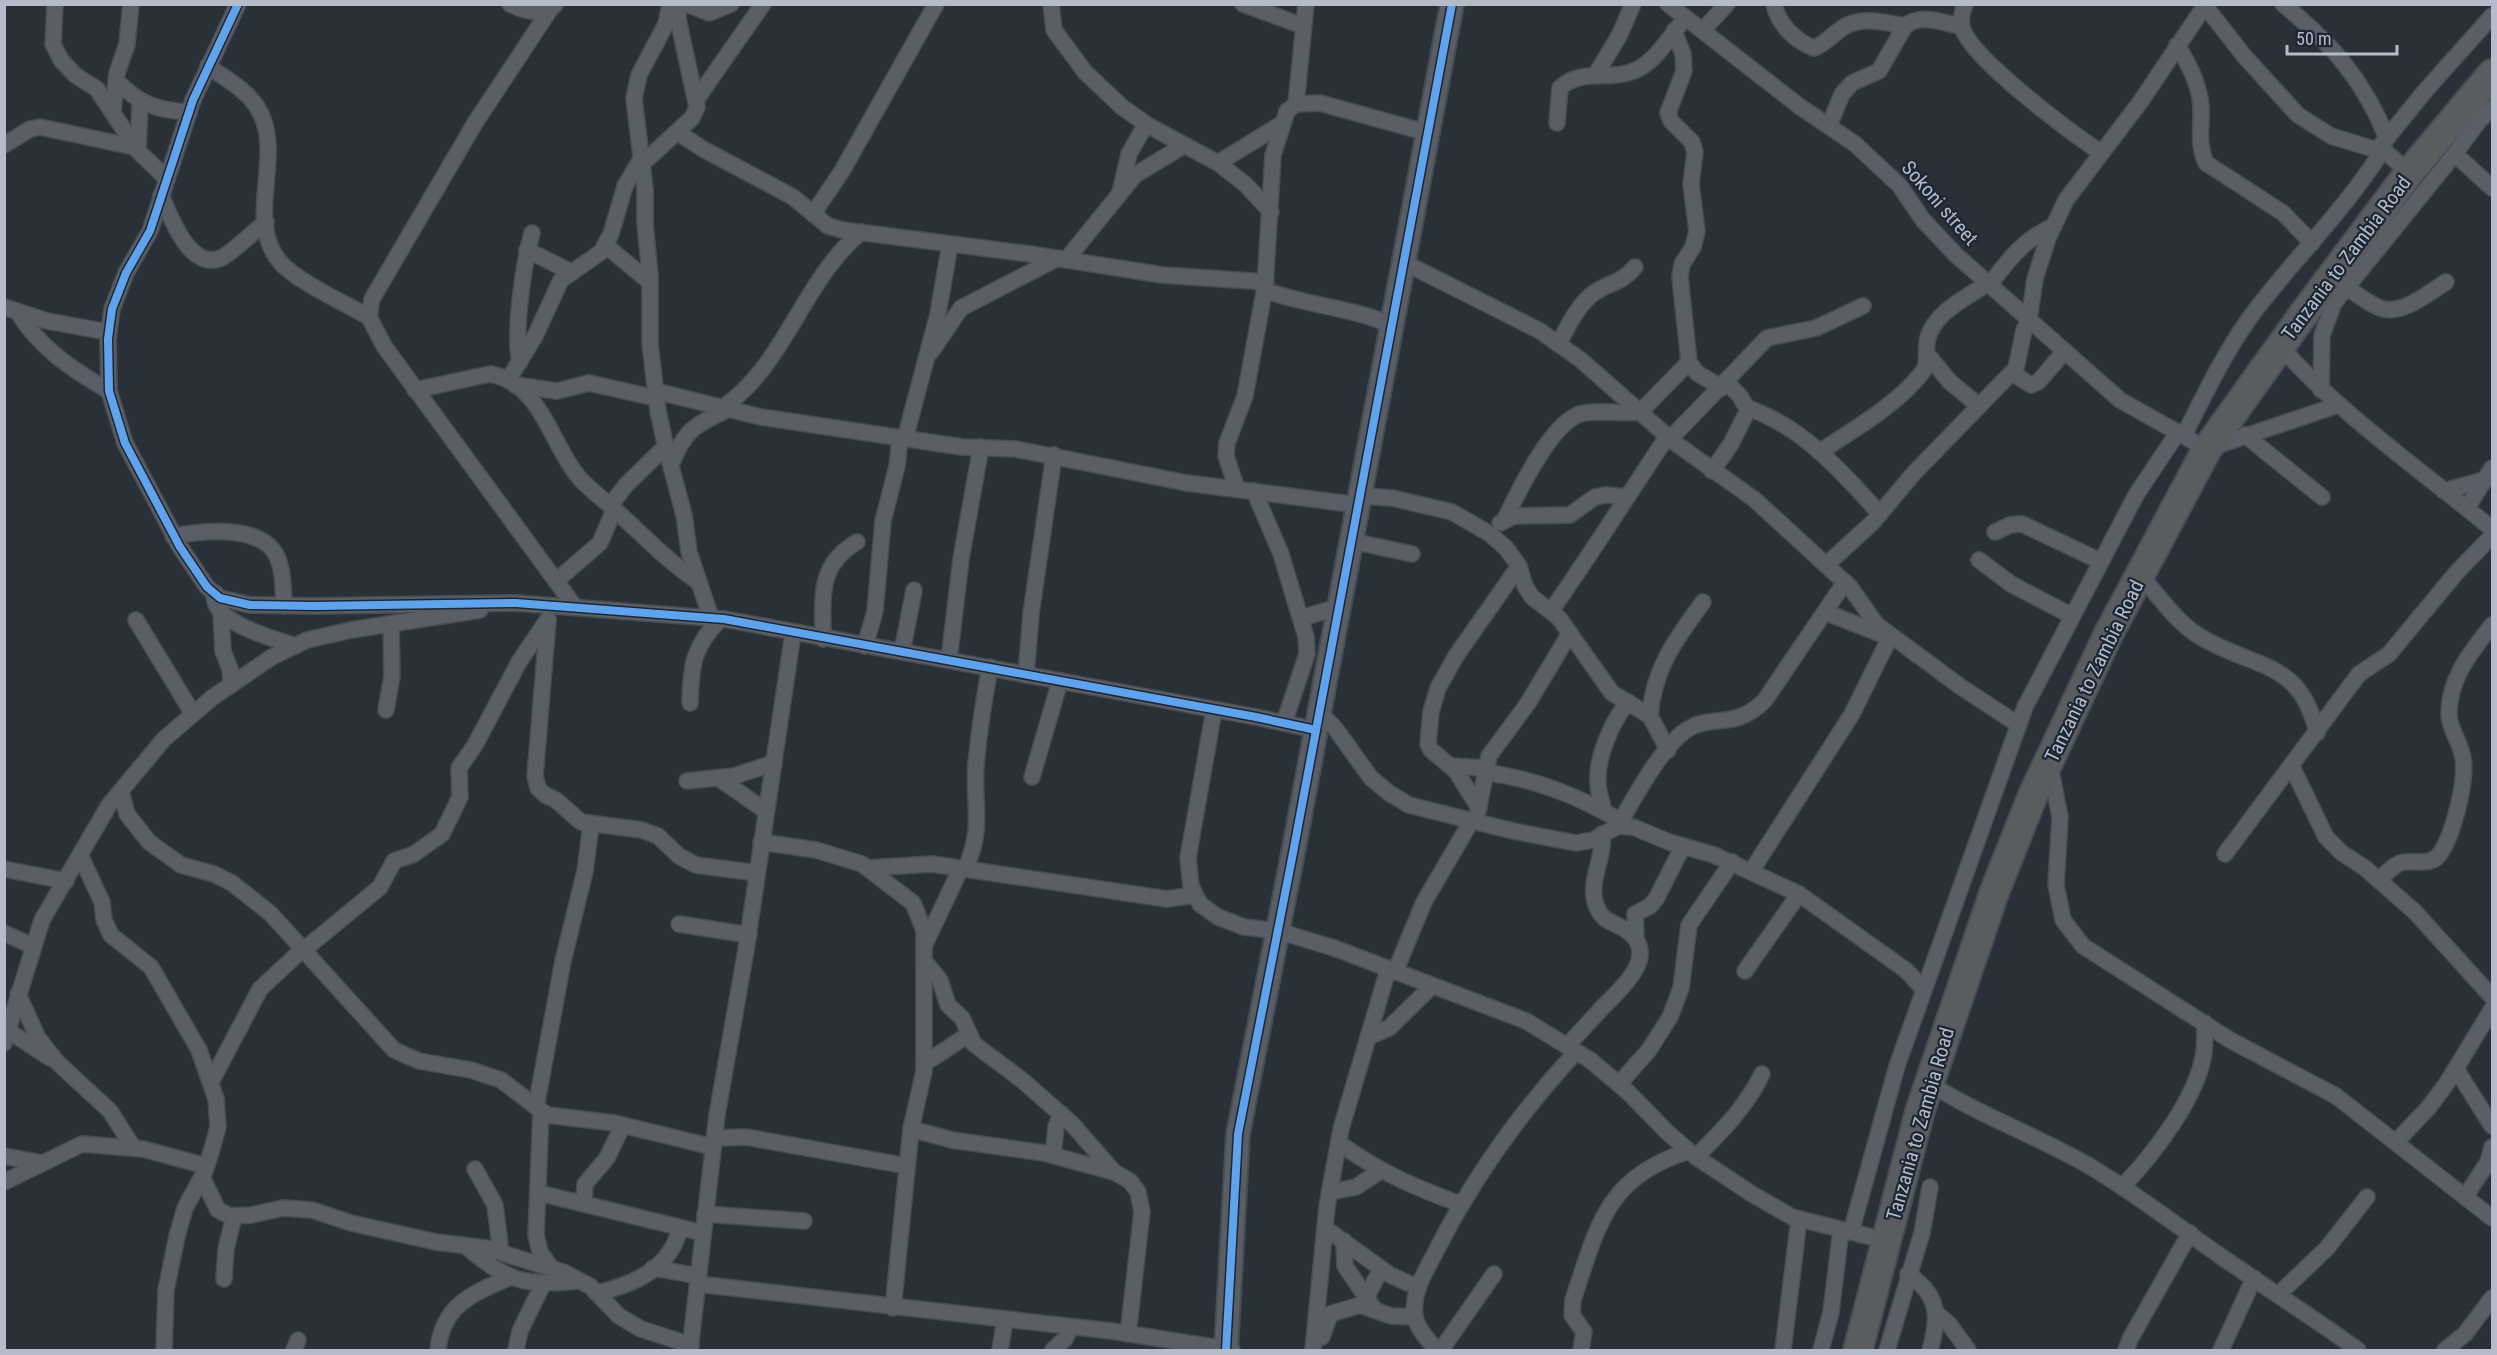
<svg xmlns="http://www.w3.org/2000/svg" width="2497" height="1355" font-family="'Roboto Condensed',sans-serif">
<rect width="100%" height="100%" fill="#2a3038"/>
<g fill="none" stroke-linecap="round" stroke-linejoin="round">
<defs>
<g id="street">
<path d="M55,4l-2,40 8,16 14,15 22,14 41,62 29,28"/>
<path d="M238,4l-45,96 -43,131 -24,42 -14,36 -4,30 1,52 16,52 55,104 27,40 13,11 30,7 64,1 202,-3 208,16 532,98 60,13"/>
<path d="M510,4c15,8 30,11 45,1"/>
<path d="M670,4l-4,20 -27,51 -5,23 11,91v34l5,52v69l8,67 8,37 18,67 5,37 22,66"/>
<path d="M687,4l22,9 22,-9"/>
<path d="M1051,4l3,26 31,42 37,35 27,19 69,37 27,21 26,28"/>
<path d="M1243,4l60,22"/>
<path d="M1668,4l131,102 56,38 45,42 23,34 33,35 164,145 87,49 131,-44"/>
<path d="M1774,4c4,20 21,37 40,44 11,-4 17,-12 27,-19 18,-14 42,-7 64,-3"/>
<path d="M1965,4c-3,8 -5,15 -3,23 8,31 110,106 139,126"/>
<path d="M2283,4c49,40 80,75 104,134"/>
<path d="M2205,6l40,51 53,58 33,21 56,17 22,20"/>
<path d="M551,8l-76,115 -103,176 -3,18 15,29 191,261"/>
<path d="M1703,30l24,-26"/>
<path d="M1674,31l9,23 1,17 -16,42 3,8 21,21 3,10 -4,32 6,47 -4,16 -11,17 -2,13 9,85 8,11 25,15"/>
<path d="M2177,45c12,19 23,40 24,62 1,20 -4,37 5,56l77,50 29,30"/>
<path d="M208,66c16,12 38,23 49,41 30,47 -14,110 23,155 16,19 66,42 89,55"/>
<path d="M1596,74l23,-38 14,-32"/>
<path d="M116,80c21,23 42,31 73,32"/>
<path d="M696,100l67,-96"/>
<path d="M1296,104l10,-100"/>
<path d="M113,112l4,-39 10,-29 4,-40"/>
<path d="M1557,123l3,-35c22,-21 51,-6 76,-18 18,-8 31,-29 43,-44"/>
<path d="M1829,126l13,-32 10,-11 27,-12 26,-45c15,-13 38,-3 56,0"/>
<path d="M677,132l26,17 90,48 35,29 14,4 188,24 132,21 104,7"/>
<path d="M4,145l26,-16 10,-2 94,20"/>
<path d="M2378,149l47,-58 67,-75"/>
<path d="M138,151l2,-49"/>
<path d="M2455,154l37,34"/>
<path d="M643,163l49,-45 5,-11 -19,-88v-15"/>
<path d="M1218,163l62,-38"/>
<path d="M1120,193l9,-39 17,-30"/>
<path d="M161,195c9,20 29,79 62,62 11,-6 31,-26 43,-35"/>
<path d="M813,214l29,-43 94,-167"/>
<path d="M605,245l45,37"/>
<path d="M527,250l44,22"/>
<path d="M1066,260l69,-85 48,-29"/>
<path d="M1405,263l135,68 41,29 94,83 79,56 96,88 27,38 84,62 58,38"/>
<path d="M1989,286c18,-25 36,-48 65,-60"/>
<path d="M2347,288c10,6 22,16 33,20 22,8 48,-15 66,-26"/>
<path d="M1264,290c42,16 89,17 129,36"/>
<path d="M4,307l43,14 61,11"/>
<path d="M17,311c22,37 56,59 92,80"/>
<path d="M1558,344c10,-17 20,-40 36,-51 15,-11 27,-9 41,-26"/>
<path d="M2280,346c63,71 140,123 212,183"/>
<path d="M931,352l30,-44 97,-50"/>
<path d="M1927,354l22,27 30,25"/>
<path d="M520,362c-7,-30 4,-99 12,-129"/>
<path d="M2012,373l19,12 7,-3 27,-31"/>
<path d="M508,380l27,-44 26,-56 40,-28 10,-18 14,-48 17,-29"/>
<path d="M515,385l42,6 32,-8 67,15"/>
<path d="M415,390l75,-16c50,8 60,67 87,101 10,13 25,23 37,34 28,25 52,51 83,72"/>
<path d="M2321,390l1,-55 12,-32 119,-147 26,-35 13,-13"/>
<path d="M655,391l106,26 201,30 54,2 171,34 171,22"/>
<path d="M1748,408c55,19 94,64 132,106"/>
<path d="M721,409c65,-44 81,-128 140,-177"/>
<path d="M2184,435c22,-43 43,-88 73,-127 41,-53 89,-100 125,-157"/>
<path d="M2245,435l77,62"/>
<path d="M905,439l33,-125 12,-70"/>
<path d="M1670,439l97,-101 49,-10 47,-22"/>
<path d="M1820,452c35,-24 74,-45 101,-78 9,-11 4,-19 6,-31 3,-28 38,-45 60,-59"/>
<path d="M671,465c13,-34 23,-40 56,-55"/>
<path d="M1712,471l19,-27 17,-34 -8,-14 -13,-13"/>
<path d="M1237,489l-11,-33 1,-13 18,-47 20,-109 8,-132 14,-44 9,-7 24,-1 108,30"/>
<path d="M1254,491l27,63 25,83 1,17 -23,69"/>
<path d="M2444,491l40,-11"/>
<path d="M1360,496l32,2 60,14 38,22 16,14 13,18 6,20 7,11 27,21 53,75 38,23 18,34"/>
<path d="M610,506l16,-21 39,-38"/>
<path d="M2467,508l25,-40"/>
<path d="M1505,519c13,-27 48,-101 79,-106 18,-3 38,1 56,-1l49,-50"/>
<path d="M1500,523l14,-7 56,-1 25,-18 11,-2 20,2"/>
<path d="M1995,532l15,-7 12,-1 78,37"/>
<path d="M173,536c28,-5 80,-11 100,14 11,14 10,39 11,56"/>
<path d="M1352,541l60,13"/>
<path d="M1979,560l32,24 61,32"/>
<path d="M1826,565l46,-42 42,-50 102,-105 8,-38 5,-10 6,-41 13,-41 18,-38 75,-99 65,-97"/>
<path d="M2141,576c18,20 35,46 58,60 55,34 101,22 118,97"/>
<path d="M556,581l44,-38 14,-33"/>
<path d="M215,593c-7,29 60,46 81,53"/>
<path d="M1551,611c40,-57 77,-116 116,-174"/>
<path d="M1825,612l61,24"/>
<path d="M221,613l2,38 7,18 1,16"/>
<path d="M1301,618l38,-11"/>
<path d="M136,620l57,94"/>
<path d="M548,620l-13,156 3,12 7,7 11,5 25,22 61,8 16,6 21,20 17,9 61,8"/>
<path d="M823,639c0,-41 -6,-74 34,-97"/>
<path d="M865,646l10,-35 8,-90 14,-55 3,-28"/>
<path d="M902,652l12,-62"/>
<path d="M949,660l12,-101 20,-112"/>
<path d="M1026,675l5,-61 23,-159"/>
<path d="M690,703c1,-38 3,-56 30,-84"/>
<path d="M386,710l6,-34 -1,-52"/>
<path d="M1214,710l-26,148 3,28 9,18 18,13 26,10 34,4 56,17 192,73 64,39 38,32 40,41 28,24 56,37 40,23 95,24"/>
<path d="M1319,712l16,16 36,50 18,15 20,12 104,26 63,12 17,-3 25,-14 15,1 36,15 45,13 85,39 108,77 17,19"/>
<path d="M1650,716c3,-47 26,-77 53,-114"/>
<path d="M1451,766l34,2"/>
<path d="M2050,766l10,51 -4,68 7,35 20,26 147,94 106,56 156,122"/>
<path d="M2292,767l34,70 16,16 23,15 50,44 77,85"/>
<path d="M1484,772c51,7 92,23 137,49"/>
<path d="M1032,777l28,-96"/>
<path d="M720,779l46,32"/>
<path d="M687,781l47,-5 40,-13"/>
<path d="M121,791l6,23 22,28 32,23 33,9 18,9 39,31 123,136 25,11 52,9 30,10 46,35 67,8 99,24"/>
<path d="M1479,808l-23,-37 -25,-21 -3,-6 3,-32 7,-24 18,-32 63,-90"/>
<path d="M1478,811l11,-55 39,-53 42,-70"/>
<path d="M1604,811c-2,-9 -6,-19 -6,-28 -2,-25 14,-62 30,-81"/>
<path d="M1618,826c15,-26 42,-77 67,-95 27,-19 49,1 80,-31l80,-118"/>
<path d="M761,842l55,8 46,14 51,39 11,27v141l-13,58 -18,179"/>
<path d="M2225,854l134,-180 30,-20 68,-82 35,-36"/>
<path d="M81,857l21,45 2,18 7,15 40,32 48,83 17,49 2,28 -6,22 -7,22 -20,37 -8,28 -11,54 -2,60"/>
<path d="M868,868l64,-4 235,35 28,-4"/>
<path d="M966,868c18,-43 7,-61 10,-104 3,-33 8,-65 14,-97"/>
<path d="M4,869l62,12"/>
<path d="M1752,870l100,-156 38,-77"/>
<path d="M2379,881c6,-7 12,-14 21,-18 13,-4 30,4 39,-8 14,-18 28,-75 24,-97 -2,-15 -14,-29 -14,-44 0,-36 22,-62 43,-89"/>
<path d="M679,924l70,11"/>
<path d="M4,933l29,13"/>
<path d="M1636,939l-1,-25 15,-8 6,-7 27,-53"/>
<path d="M925,944l36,-76"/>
<path d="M305,949l75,-62 14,-26 20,-7 28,-20 18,-37 -1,-29 16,-23 44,-83 29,-43"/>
<path d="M925,962l15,18 8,25 14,13 12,26 48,36 50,44 42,48"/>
<path d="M1745,971l54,-77"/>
<path d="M1395,972l29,-70 48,-82"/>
<path d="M18,994l20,44 19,24 53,49 23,36"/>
<path d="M7,1030l43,28"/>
<path d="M1368,1037l21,-9 43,-42"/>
<path d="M4,1043l38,-123 67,-115 55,-66 49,-42 59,-40 35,-17 44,-10 129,-20"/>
<path d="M1567,1046c11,-12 23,-25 34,-37 17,-18 57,-50 30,-75 -13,-13 -29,-8 -36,-32 -6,-23 10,-45 7,-68"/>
<path d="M925,1063l43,-28"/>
<path d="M2456,1069l36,57"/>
<path d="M211,1082l49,-93 44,-41"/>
<path d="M1929,1083c51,33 109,53 162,84 45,27 85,58 128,88 46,32 93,62 139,95"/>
<path d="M1619,1084l30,-34 21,-33 11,-29 8,-63 43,-63"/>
<path d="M536,1107l27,-146 22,-90 6,-46"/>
<path d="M541,1111l-5,124 4,17 12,17"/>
<path d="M911,1129l41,11 92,13 70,19 16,9 8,11 4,20 -14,122"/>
<path d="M714,1138l32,-1 161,29"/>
<path d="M2396,1142l33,-35 18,-24 45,-74"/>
<path d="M1339,1143c40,29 75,44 121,61"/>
<path d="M1053,1155l3,-28 5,-13"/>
<path d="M4,1156l38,7"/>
<path d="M1696,1157c26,-26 50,-50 66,-83"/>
<path d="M475,1169l20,36 6,48"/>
<path d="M202,1177l16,33 12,6 21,-1 32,-7 29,2 39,13 85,19 50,6 77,24 27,14 29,30 22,13 50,16"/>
<path d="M4,1182l78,-38 61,5 63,17"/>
<path d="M2122,1187c31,-32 76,-90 82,-135 1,-10 1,-19 1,-29"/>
<path d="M1330,1192l26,-5 24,-16"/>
<path d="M539,1193l164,40"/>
<path d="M2465,1197l23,-35 4,-15"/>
<path d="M584,1203l1,-19 22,-26 16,-33"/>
<path d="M705,1214l99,7"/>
<path d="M1325,1228l65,47 27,12"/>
<path d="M1851,1232l46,-166 128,-359 111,-212 42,-63"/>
<path d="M1344,1241l1,25 30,44"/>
<path d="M466,1246c40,36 60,40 113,35"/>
<path d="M653,1268l46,8"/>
<path d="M1908,1274c31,21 32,42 22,76"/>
<path d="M224,1279l2,-30 8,-33"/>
<path d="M698,1284l413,47 121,19"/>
<path d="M598,1293c27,-7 57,-17 73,-43 5,-7 6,-15 10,-22"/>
<path d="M2279,1294l48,-46 40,-51"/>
<path d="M1367,1296l14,-27"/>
<path d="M1935,1312l14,12 19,26"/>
<path d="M1322,1337l8,-23 30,-9 31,11 24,1"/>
<path d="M294,1350l4,-10"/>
<path d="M438,1350c4,-45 35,-57 73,-73"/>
<path d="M516,1350l4,-19 23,-47"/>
<path d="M690,1350l27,-235 29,-165 47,-317"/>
<path d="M1000,1350l5,-30"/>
<path d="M1053,1350l12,-11 6,-12"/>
<path d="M1313,1350l14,-144 14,-77 47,-159"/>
<path d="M1437,1350c-8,-9 -19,-20 -22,-33 -4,-26 12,-47 22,-68 37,-72 84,-138 139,-197"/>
<path d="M1441,1350l53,-76"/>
<path d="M1581,1350l3,-18 -12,-17 1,-15c25,-75 33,-123 116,-149"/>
<path d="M1783,1350l16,-131"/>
<path d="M1821,1350l10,-38 10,-82"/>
<path d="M1887,1350l35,-117 8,-46"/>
<path d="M2126,1350l4,-11 60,-106"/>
<path d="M2221,1350l33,-72"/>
<path d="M2445,1350l20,-16 27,-36"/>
</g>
<path id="secondary" d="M1226,1350l12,-216 55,-281 159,-849"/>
<path id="highway" d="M1858,1350l62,-239 74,-218 39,-98 75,-160 99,-186 98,-137 104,-139 83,-99"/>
</defs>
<use href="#street" stroke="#484c53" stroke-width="18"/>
<use href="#secondary" stroke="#484c53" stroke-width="26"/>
<use href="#highway" stroke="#474c53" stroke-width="32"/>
<use href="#street" stroke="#5a5e66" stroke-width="15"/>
<use href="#secondary" stroke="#595d64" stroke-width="22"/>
<use href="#highway" stroke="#5a5d60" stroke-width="28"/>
<defs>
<g id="cycleway">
<path d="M238,4l-45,96 -43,131 -24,42 -14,36 -4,30 1,52 16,52 55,104 27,40 13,11 30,7 64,1 202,-3 208,16 532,98 60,13"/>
<path d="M1226,1350l12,-216 55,-281 159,-849"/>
</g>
</defs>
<use href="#cycleway" stroke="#1d2633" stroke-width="11"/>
<use href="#cycleway" stroke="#60a3ed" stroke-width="8"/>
</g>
<g text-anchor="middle" stroke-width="4.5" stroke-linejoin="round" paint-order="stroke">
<g font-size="20" fill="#b4bcc9" stroke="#1d2633">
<text transform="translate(1940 203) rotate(49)" y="7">Sokoni street</text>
<text transform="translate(2346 258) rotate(-53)" y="7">Tanzania to Zambia Road</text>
<text transform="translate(2094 671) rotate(-64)" y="7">Tanzania to Zambia Road</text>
<text transform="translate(1920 1124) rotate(-74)" y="7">Tanzania to Zambia Road</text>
</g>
</g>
<rect width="2497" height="1355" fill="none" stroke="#b4bcc9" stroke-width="12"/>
<path d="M2287 45v9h110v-9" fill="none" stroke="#b4bcc9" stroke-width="3"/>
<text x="2296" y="45" font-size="18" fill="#b4bcc9" stroke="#1d2633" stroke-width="4.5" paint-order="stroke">50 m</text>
</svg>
